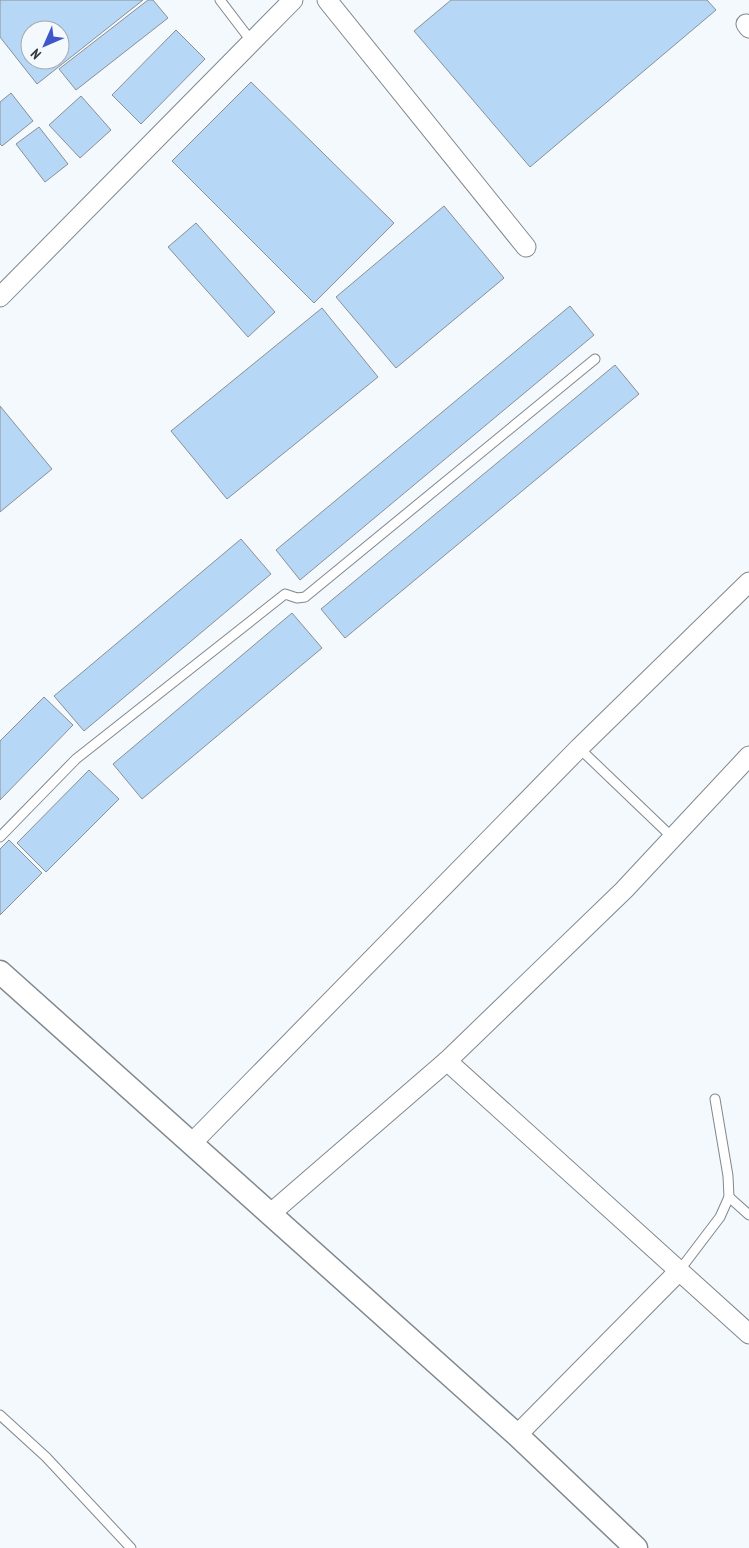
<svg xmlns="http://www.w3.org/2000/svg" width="749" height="1548" font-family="'PT Sans Narrow',sans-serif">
<rect width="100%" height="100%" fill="#f4f9fe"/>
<g fill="#b6d8f6" stroke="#898f95" fill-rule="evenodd">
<path d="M0,0h143l-106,84 -37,-47zM30,30h30v30h-30z"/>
<path d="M148,0h5l15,18 -92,72 -17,-21z"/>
<path d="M451,0h256l9,10 -186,157 -116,-136z"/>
<path d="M176,30l29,29 -64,65 -29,-29z"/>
<path d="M251,82l143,141 -80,80 -142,-142z"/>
<path d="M11,93l22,28 -31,25 -2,-2v-42z"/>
<path d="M81,96l30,34 -31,28 -31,-33z"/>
<path d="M39,127l29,37 -23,18 -29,-38z"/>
<path d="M444,206l60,72 -108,90 -60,-71z"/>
<path d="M196,223l79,89 -27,25 -80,-90z"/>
<path d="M570,306l24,29 -294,245 -24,-30z"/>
<path d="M322,308l56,69 -151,122 -56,-68z"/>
<path d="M615,365l24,29 -294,244 -24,-29z"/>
<path d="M0,406l52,63 -52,43z"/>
<path d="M241,539l30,35 -187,157 -30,-35z"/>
<path d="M292,613l30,35 -180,151 -29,-35z"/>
<path d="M44,697l29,28 -73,75v-59z"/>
<path d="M89,770l30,29 -73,73 -29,-29z"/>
<path d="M9,840l33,33 -42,42v-66z"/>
</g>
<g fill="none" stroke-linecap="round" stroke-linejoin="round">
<defs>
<g id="service">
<path d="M220,0l32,42"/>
<path d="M579,748l94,90"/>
<path d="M0,837l76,-78 209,-165 12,4 8,-1 290,-238"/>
<path d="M729,1197l20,18"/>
<path d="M679,1271l41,-54 9,-20 -1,-21 -13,-77"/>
<path d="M0,1415l46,42 85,91"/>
</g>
<g id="minor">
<path d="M327,0l199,247"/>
<path d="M746,24l3,4"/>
<path d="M0,297l293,-297"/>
<path d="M447,1061l302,273"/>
<path d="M191,1144l388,-396 170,-166"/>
<path d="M270,1214l177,-153 177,-171 125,-134"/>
<path d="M517,1435l162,-164"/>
</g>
<path id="tertiary" d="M0,972l517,463 119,113"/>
</defs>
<use href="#service" stroke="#81888d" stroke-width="11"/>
<use href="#minor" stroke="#81888d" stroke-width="21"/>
<use href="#tertiary" stroke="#81888d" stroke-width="25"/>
<use href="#service" stroke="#fff" stroke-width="9"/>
<use href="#minor" stroke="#fff" stroke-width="19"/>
<use href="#tertiary" stroke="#fff" stroke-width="22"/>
</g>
<g transform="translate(45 45) rotate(225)"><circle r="24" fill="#f4f9fe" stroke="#a7abaf"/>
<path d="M0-4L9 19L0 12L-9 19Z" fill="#3f56c9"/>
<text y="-8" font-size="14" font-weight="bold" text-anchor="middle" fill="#343739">N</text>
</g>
</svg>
